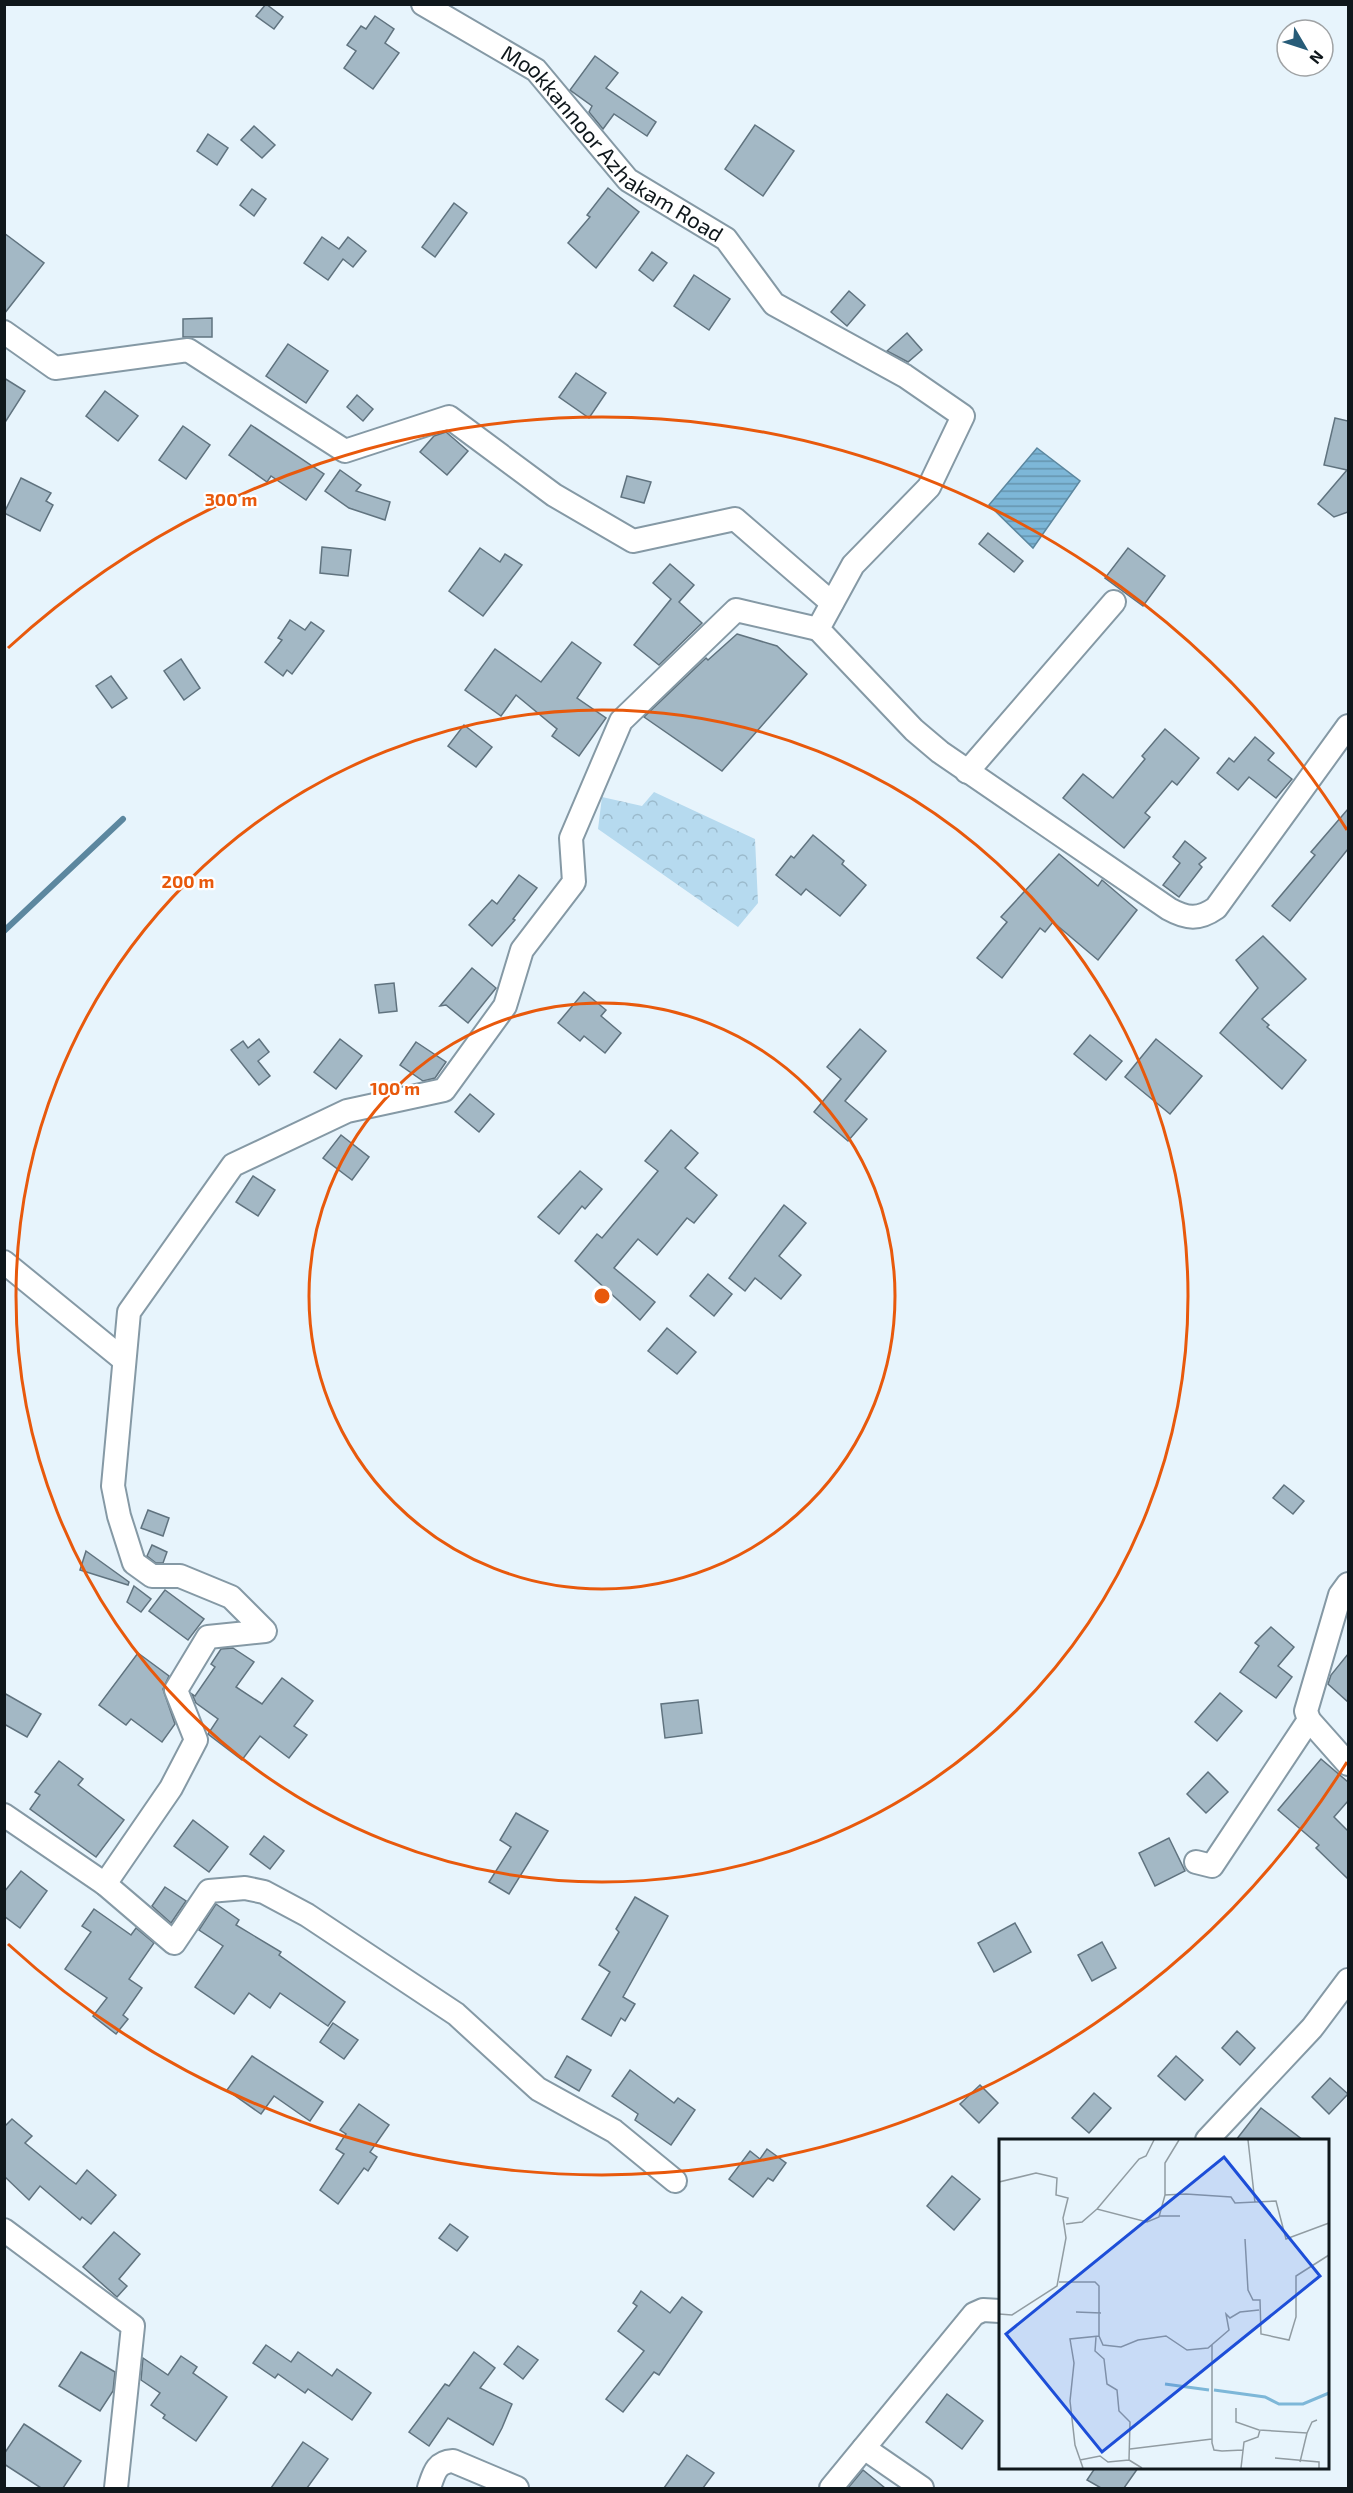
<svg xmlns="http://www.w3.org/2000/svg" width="1353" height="2493" font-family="'Exo 2',sans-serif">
<defs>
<pattern id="park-crowns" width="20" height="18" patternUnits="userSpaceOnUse" patternTransform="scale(1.5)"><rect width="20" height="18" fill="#b6daef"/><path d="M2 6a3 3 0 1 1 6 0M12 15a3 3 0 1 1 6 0" fill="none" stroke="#9bbacc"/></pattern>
<pattern id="water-rules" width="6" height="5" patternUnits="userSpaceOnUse" patternTransform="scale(1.5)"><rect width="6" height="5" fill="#7db7d8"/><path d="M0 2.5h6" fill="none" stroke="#6594ae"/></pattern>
</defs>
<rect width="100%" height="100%" fill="#e7f4fc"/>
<path fill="url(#park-crowns)" d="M654,792l101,47 3,64 -20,24 -140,-98 4,-32 40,9z"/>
<path fill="url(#water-rules)" stroke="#5c879f" stroke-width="1.5" d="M1037,448l43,33 -47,67 -44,-43z"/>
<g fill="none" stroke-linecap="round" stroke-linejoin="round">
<path stroke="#5c879f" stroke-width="6" d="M4,931l119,-112"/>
</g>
<g fill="#a3b8c5" stroke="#60737f" stroke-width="1.5">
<path d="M266,4l17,13 -9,12 -18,-13z"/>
<path d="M375,16l19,13 -9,14 14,10 -26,36 -29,-21 12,-17 -9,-6 14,-19 5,3z"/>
<path d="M595,56l23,17 -12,15 50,34 -9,14 -33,-22 -11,15 -14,-17 3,-6 -22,-16z"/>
<path d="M755,125l39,26 -31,45 -38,-27z"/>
<path d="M254,126l21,19 -13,13 -21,-18z"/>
<path d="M208,134l20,14 -11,17 -20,-14z"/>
<path d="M608,188l31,24 -43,56 -28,-25 22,-26 -3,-2z"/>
<path d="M252,189l14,10 -12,17 -14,-11z"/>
<path d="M454,203l13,10 -32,44 -13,-10z"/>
<path d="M4,233l40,30 -40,51z"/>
<path d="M322,237l17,12 9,-12 18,14 -13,16 -10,-8 -15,21 -24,-17z"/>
<path d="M652,252l15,11 -14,18 -14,-11z"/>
<path d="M694,275l36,24 -21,31 -35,-24z"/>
<path d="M849,291l16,14 -18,21 -16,-14z"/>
<path d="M212,318v19h-29v-18z"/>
<path d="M907,333l15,17 -14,12 -21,-11z"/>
<path d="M288,344l40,27 -22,32 -40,-27z"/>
<path d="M576,373l30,20 -17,25 -30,-21z"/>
<path d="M4,378l21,13 -21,33z"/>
<path d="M105,391l33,25 -20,25 -32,-25z"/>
<path d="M357,395l16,14 -10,12 -16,-14z"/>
<path d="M1335,418l13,3v91l-14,5 -16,-13 29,-34 -23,-5z"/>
<path d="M251,425l73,49 -18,26 -35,-24 -4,6 -38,-27z"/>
<path d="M183,426l27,19 -24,34 -27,-19z"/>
<path d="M446,432l22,19 -21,24 -27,-23 14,-16z"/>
<path d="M340,470l21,15 -5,6 34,11 -5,18 -36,-12 -24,-17z"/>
<path d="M627,476l24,6 -7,21 -23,-6z"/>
<path d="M21,478l30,15 -5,8 7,4 -13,26 -36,-18z"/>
<path d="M988,533l35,28 -9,11 -35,-28z"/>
<path d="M322,547l29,3 -3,26 -28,-3z"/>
<path d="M480,548l20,14 5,-8 17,11 -39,51 -34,-25z"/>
<path d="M1128,548l37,28 -22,30 -38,-28z"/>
<path d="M670,564l24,21 -15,17 23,21 -43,42 -25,-20 37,-46 -18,-16z"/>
<path d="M290,620l15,10 6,-8 13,9 -32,43 -5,-4 -4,6 -18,-14 17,-22 -4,-2z"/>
<path d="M737,634l40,12 30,28 -85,97 -78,-54 62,-59 2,2z"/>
<path d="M572,642l29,21 -24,35 29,20 -27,38 -27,-20 5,-7 -41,-34 -15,21 -36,-26 30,-41 46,33z"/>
<path d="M181,659l19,29 -16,12 -20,-29z"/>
<path d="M111,676l16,22 -15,10 -16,-22z"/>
<path d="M464,725l28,22 -16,20 -28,-21z"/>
<path d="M1165,729l34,29 -22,27 -5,-4 -27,32 5,4 -26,31 -61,-50 20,-24 30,24 32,-39 -3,-3z"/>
<path d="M1255,737l19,16 -6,7 24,19 -16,19 -27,-21 -11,13 -21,-17 12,-15 5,4z"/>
<path d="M1348,809v40l-58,72 -18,-15 43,-51 -4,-3z"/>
<path d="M813,835l31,26 -2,3 24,21 -26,31 -34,-27 -5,6 -25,-20 15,-19 3,2z"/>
<path d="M1185,841l21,17 -7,6 3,3 -23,30 -16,-12 17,-22 -7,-6z"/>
<path d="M1059,854l39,32 4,-6 35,30 -39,50 -45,-38 -8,10 -5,-4 -38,50 -25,-20 30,-36 -6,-5z"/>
<path d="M519,875l18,13 -24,31 2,1 -23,26 -23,-21 23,-25 5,4z"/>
<path d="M1263,936l43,43 -44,40 7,6 -2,2 39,33 -24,29 -62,-56 38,-45 -22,-28z"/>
<path d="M472,968l24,20 -28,35 -22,-18 -6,1z"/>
<path d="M394,983l3,28 -18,2 -4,-28z"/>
<path d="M584,992l22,18 -5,6 20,17 -16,20 -21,-17 -4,5 -22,-18z"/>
<path d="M860,1029l26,22 -41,50 22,18 -19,22 -34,-29 27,-33 -14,-12z"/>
<path d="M1090,1035l32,26 -16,19 -32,-26z"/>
<path d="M259,1039l10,13 -11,9 12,15 -11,9 -28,-35 12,-9 5,7z"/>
<path d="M340,1039l22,17 -26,33 -22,-17z"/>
<path d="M1156,1039l46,37 -32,38 -45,-37z"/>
<path d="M416,1042l30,20 -11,16 -12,3 -23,-16z"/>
<path d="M470,1094l24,20 -15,18 -24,-20z"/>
<path d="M671,1130l27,23 -13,15 32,27 -23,28 -7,-5 -30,37 -19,-16 -24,29 41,34 -15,18 -65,-59 22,-27 5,4 56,-67 -13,-10z"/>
<path d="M341,1135l28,22 -17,23 -29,-22z"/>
<path d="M580,1171l22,18 -17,20 -3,-3 -23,28 -21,-17z"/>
<path d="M253,1176l22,14 -17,26 -22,-14z"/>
<path d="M784,1205l22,18 -27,33 22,19 -20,24 -26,-21 -10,13 -16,-13z"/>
<path d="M708,1274l24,20 -18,22 -24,-20z"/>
<path d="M667,1328l29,24 -19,22 -29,-23z"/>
<path d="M1284,1485l20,16 -11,13 -20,-16z"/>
<path d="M148,1510l21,8 -6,18 -22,-8z"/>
<path d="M152,1545l15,7 -4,11h-7l-9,-7z"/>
<path d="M86,1551l43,31 -1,3 -48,-15z"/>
<path d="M134,1586l17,13 -10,13 -14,-10z"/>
<path d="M165,1590l39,29 -16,21 -39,-29z"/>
<path d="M1271,1627l23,20 -16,19 14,11 -16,21 -36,-26 19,-26 -4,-3z"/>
<path d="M233,1648l21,14 -18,25 26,17 20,-26 31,23 -19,25 13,9 -18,23 -29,-22 -18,24 -34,-26 10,-15 -22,-16 -4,-9 3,2 20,-29 -4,-3 10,-15z"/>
<path d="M138,1653l31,23 -6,13 12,35 -13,18 -31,-23 -5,6 -27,-20z"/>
<path d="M1348,1654v48l-20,-18 3,-9z"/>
<path d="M4,1693l37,21 -14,23 -23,-13z"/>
<path d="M1220,1693l22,18 -25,30 -22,-19z"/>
<path d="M698,1700l4,33 -37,5 -4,-34z"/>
<path d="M1321,1759l27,23v19l-14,16 14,14v48l-32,-31 3,-3 -41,-35z"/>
<path d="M59,1761l24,18 -5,6 46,35 -28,37 -66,-48 10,-14 -5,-3z"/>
<path d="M1208,1772l20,20 -22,21 -19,-19z"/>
<path d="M516,1813l32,18 -39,63 -20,-12 22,-35 -11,-7z"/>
<path d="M193,1820l35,27 -19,25 -35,-26z"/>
<path d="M264,1836l20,15 -14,18 -20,-15z"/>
<path d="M1169,1838l16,33 -30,15 -16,-33z"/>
<path d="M21,1871l26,20 -27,37 -16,-12v-24z"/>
<path d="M165,1887l21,14 -15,22 -19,-17z"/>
<path d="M635,1897l33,19 -45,81 12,7 -10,17 -4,-3 -10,18 -29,-17 28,-47 -11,-7 20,-33 -3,-3z"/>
<path d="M216,1904l23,16 -3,5 45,27 -2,3 66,47 -17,24 -48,-33 -10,15 -21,-15 -15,21 -39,-27 28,-41 -24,-16z"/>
<path d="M94,1909l37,26 5,-7 18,15 -25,36 13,9 -19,27 5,4 -12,15 -23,-18 14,-18 -42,-29 26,-37 -9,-6z"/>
<path d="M1015,1923l16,29 -37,20 -16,-29z"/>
<path d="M1102,1942l14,26 -24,13 -14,-26z"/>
<path d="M333,2023l25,17 -14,19 -24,-17z"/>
<path d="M1237,2031l18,17 -15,17 -18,-17z"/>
<path d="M252,2056l71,46 -13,19 -36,-25 -13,18 -34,-24z"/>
<path d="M567,2056l24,14 -12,21 -24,-14z"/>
<path d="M1176,2056l27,24 -18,20 -27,-24z"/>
<path d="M630,2070l44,33 4,-5 17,12 -24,35 -36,-25 3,-6 -26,-18z"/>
<path d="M1330,2078l18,16 -19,20 -17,-17z"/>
<path d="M980,2085l18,18 -19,20 -19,-19z"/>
<path d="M1094,2093l17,15 -22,25 -17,-15z"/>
<path d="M359,2104l30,21 -19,27 7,5 -9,14 -4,-3 -26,36 -18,-14 24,-36 -8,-5 10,-15 -6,-4z"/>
<path d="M1261,2108l42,32h-67z"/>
<path d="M12,2119l20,17 -7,7 44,36 7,5 11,-14 29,25 -25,29 -9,-7 -2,3 -40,-34 -11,14 -25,-24v-49z"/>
<path d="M767,2149l19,14 -13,18 -5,-3 -15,19 -24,-18 21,-28 10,8z"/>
<path d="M952,2176l28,23 -26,31 -27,-24z"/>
<path d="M450,2224l18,13 -11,14 -18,-13z"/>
<path d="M114,2232l26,22 -21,25 8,7 -10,11 -34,-30z"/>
<path d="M641,2291l29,22 12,-16 20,15 -43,63 -5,-3 -31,40 -17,-13 38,-48 -26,-20 19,-25 -4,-3z"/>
<path d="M266,2345l25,17 7,-10 34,24 5,-7 34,24 -19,27 -44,-31 -3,4 -27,-19 -3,4 -22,-15z"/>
<path d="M518,2346l20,14 -15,19 -19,-15z"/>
<path d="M81,2352l34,20 -2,19 -13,20 -41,-25z"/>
<path d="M474,2352l21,16 -15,20 32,16 -10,24 -9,17 -45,-27 -19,28 -20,-14 36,-48 4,2z"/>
<path d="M181,2356l16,11 -4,6 34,24 -31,44 -33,-23 2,-3 -14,-10 9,-12 -19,-13 2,-22 25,17z"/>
<path d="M947,2394l36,27 -21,28 -36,-27z"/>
<path d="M24,2424l57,37 -18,27h-22l-37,-24v-10z"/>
<path d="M303,2442l25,17 -21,29h-36z"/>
<path d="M687,2455l27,18 -11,15h-39z"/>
<path d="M1095,2468h43l-14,20h-23l-14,-8z"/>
<path d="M863,2470l22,18h-37z"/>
</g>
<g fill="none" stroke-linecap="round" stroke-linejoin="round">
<defs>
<g id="street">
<path id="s1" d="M423,4l113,66 92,110 98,59 48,65 131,72 58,40 -34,71 -76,78 -35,64 96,101 26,22 229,157c18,10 30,11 47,-1l132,-182"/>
<path d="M4,332l51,36 133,-18 157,101 104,-34 105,78 79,46 102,-22 97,84"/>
<path d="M967,772l147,-170"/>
<path d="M4,1262l120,98"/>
<path d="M1348,1584l-8,11 -34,116 3,9 39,44"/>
<path d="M4,1815l101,69 69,59 35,-52 36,-3 19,4 43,23 149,99 82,75 76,42 61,50"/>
<path d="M1196,1862l16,4 97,-146"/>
<path d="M105,1884l66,-96 25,-48 -20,-50 32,-53 57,-6 -34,-34 -51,-21h-28l-18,-13 -15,-47 -6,-30 16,-174 104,-147 114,-54 97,-21 61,-84 17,-56 52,-68 -3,-44 50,-117 115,-111 82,19"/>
<path d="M1207,2140l105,-112 36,-48"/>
<path d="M4,2230l129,96 -17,162"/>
<path d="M864,2448l58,40"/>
<path d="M429,2488c5,-15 7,-26 24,-27l64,27"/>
<path d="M831,2488l143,-174 9,-4 17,1"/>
</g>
</defs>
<use href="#street" stroke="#8599a5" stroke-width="26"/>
<use href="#street" stroke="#fff" stroke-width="22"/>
</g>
<g fill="none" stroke="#e8590c" stroke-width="3">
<circle cx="602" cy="1296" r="293"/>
<circle cx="602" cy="1296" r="586"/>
<path d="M1347 1762A879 879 0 0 1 8 1944M8 648A879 879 0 0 1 1347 830"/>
</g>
<g text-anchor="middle" stroke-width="4.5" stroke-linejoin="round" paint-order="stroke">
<g font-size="22" fill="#0f171b" stroke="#fff">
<text dy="8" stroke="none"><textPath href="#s1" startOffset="238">Mookkannoor Azhakam Road</textPath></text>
</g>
</g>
<g transform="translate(999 2139)">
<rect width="330" height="330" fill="#e7f4fc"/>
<path fill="none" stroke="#7db7d8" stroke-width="3" d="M166,245l44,6M215,251l51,7 14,7h24l26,-11"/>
<path fill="none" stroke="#919ca2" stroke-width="1.5" d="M249,1l7,63M0,43l37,-9 13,3 8,2 -1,17 12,3 -5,20 3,20 -9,48 -45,29 -13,-1M166,56v-32l14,-23M98,70l42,-50 7,-3 8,-16M161,77h20M67,85l16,-2 15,-13 50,13 12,-5 6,-22 21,-1 45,3 4,6 41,-2 10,38 43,-16M246,100l3,51 5,10h7l1,34 28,6 7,-23v-41l33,-21M60,143h36l4,4v50l-29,3 4,24 -4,38 5,44 8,23M77,173l25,1M100,197l4,9 18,2 17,-7 28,-4 21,14 21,-2 21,-18 -3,-16 4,4 10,-6 19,-2M97,198l-1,14 9,8 3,25 10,6 2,21 11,11 -1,38 13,8M213,206v98l2,7 8,1 21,-1M237,269v14l23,8 48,3 5,-11 5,-2M131,310l82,-10M276,319l44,4v6M81,321l20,-4 8,6 21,-2M301,323l7,-29M242,329l3,-26 14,-5 2,-7"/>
<path fill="#1d4ed8" fill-opacity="0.15" stroke="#1d4ed8" stroke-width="3" d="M225,18l96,119 -218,176 -96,-118z"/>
<rect width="330" height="330" fill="none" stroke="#0f171b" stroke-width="3"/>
</g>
<circle cx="602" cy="1296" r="9" fill="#e8590c" stroke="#fff" stroke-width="3"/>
<g font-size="18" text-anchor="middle" font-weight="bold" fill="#e8590c" stroke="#fff" stroke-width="4.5" stroke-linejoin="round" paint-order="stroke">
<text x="231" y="506">300 m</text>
<text x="188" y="888">200 m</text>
<text x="395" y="1095">100 m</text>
</g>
<rect width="1353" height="2493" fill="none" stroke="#0f171b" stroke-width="12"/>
<g transform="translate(1305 48) rotate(129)"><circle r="28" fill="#ffffff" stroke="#9fa2a4" stroke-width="1.5"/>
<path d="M0-4.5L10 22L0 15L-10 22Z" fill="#275c78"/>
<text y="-9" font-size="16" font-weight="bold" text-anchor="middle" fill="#0f171b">N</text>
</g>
</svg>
